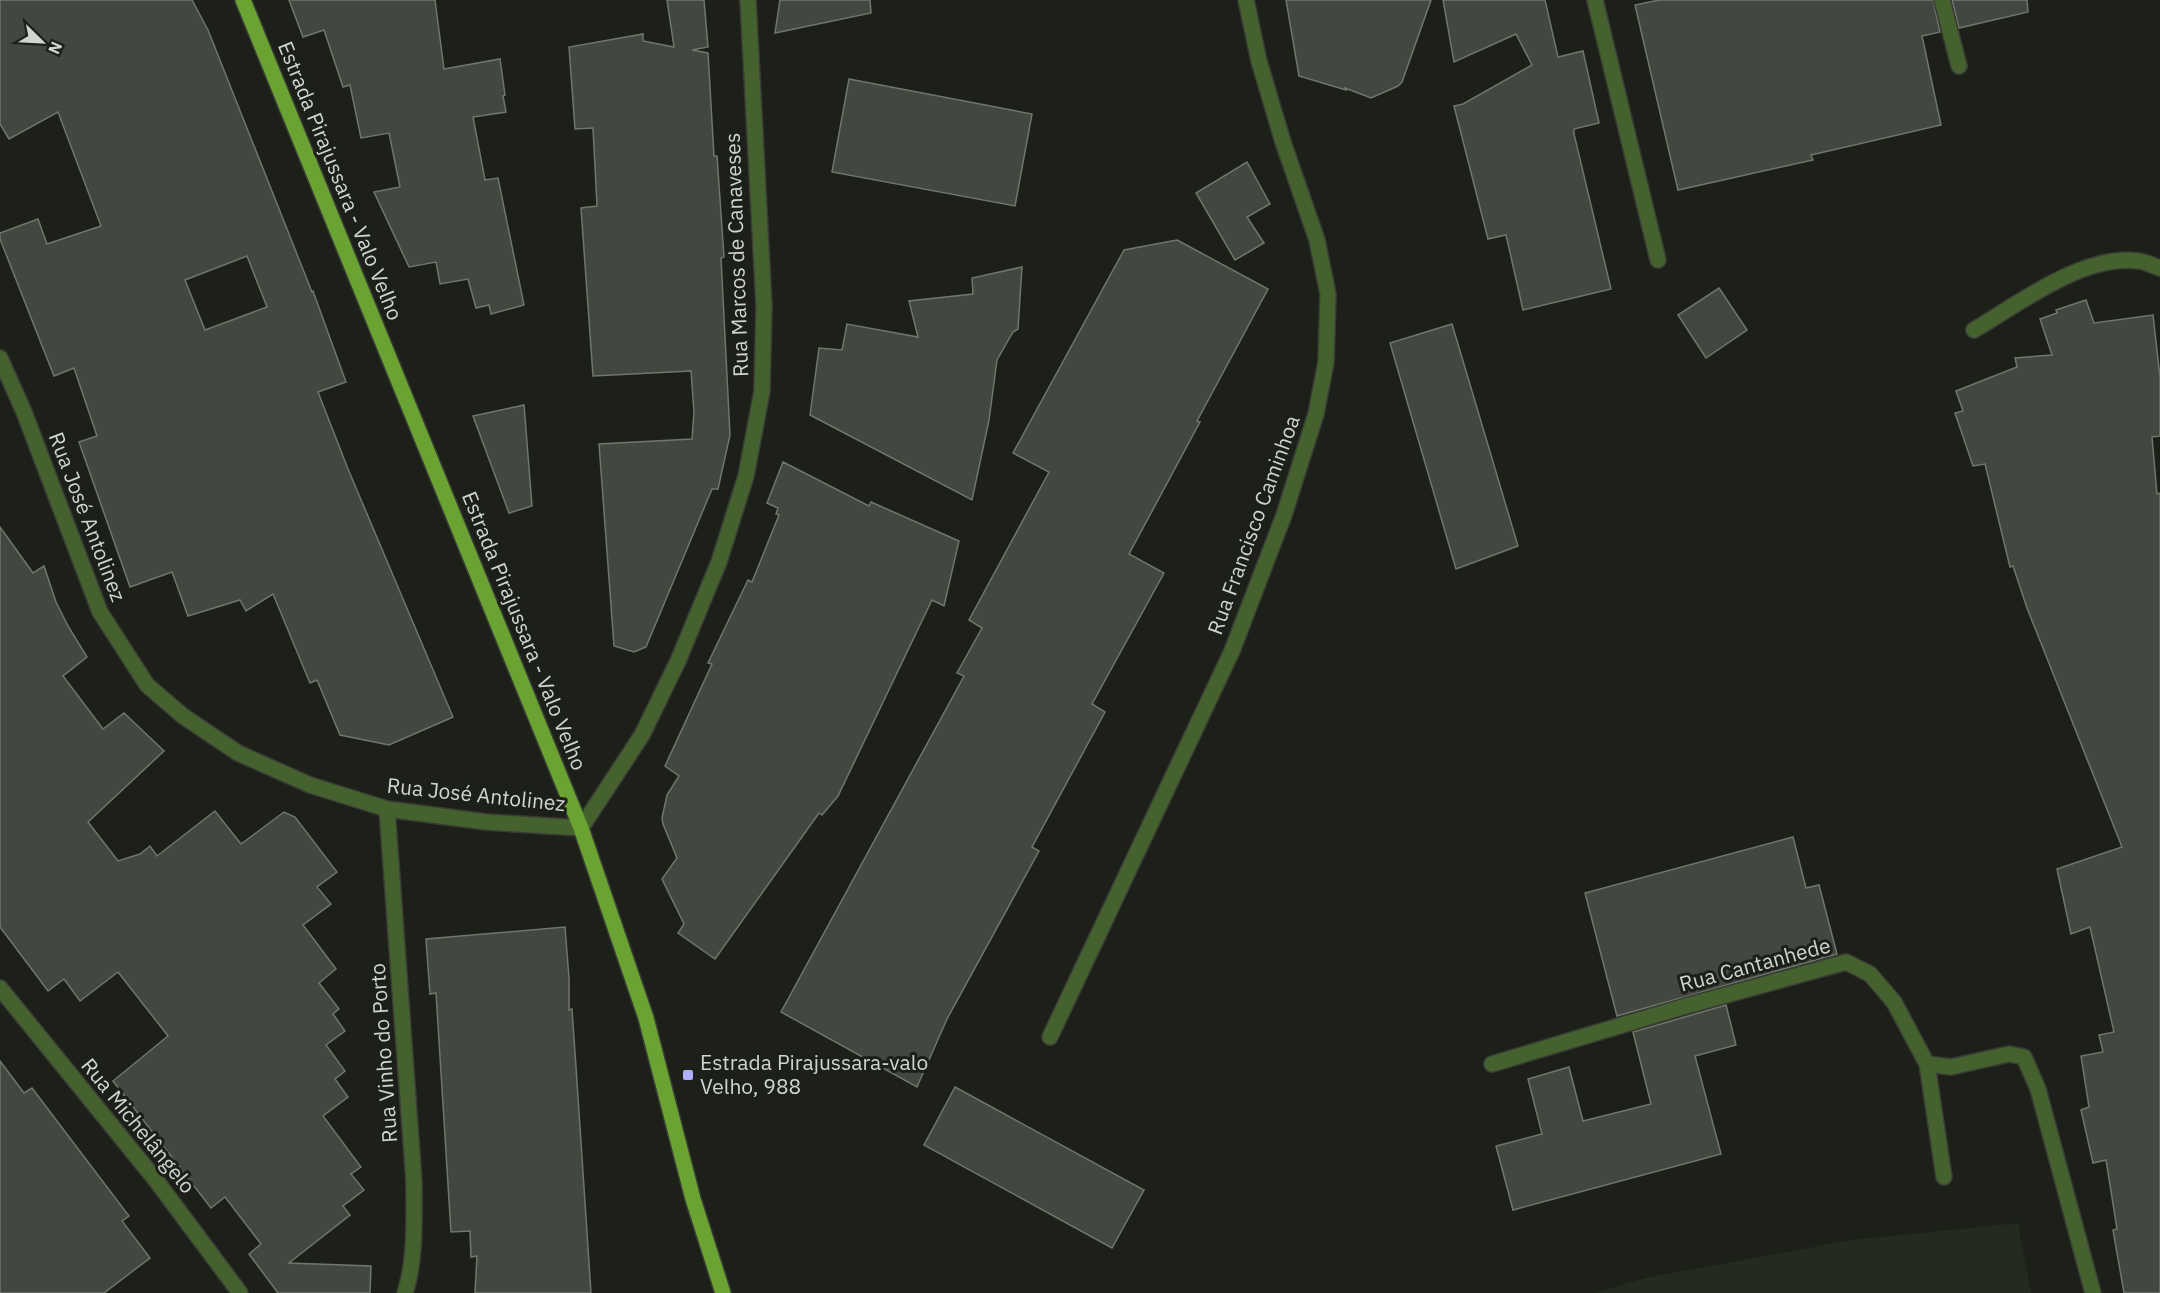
<svg xmlns="http://www.w3.org/2000/svg" width="2160" height="1293" font-family="'IBM Plex Sans',sans-serif">
<rect width="100%" height="100%" fill="#1c2019"/>
<path fill="#232b1e" d="M2018,1223l13,70h-436l50,-15 207,-38z"/>
<g fill="#42473f" stroke="#71766d" stroke-width="1.5" fill-rule="evenodd">
<path d="M0,0h192l16,30 104,262 1,-1 33,91 -28,10 30,77 105,248 -64,28 -49,-10 -23,-55 -7,3 -37,-89 -27,17 -6,-11 -52,16 -16,-44 -42,15 -51,-145 18,-6 -23,-68 -20,8 -54,-137v-6l38,-14 9,25 54,-18 -43,-114 -49,27 -9,-15zM247,256l20,51 -62,23 -20,-50z"/>
<path d="M289,0h146l9,69 56,-10 5,36 -2,1 3,16 -33,5 12,63 13,-2 26,127 -33,9 -2,-9 -13,3 -8,-29 -28,5 -4,-22 -27,5 -35,-75 26,-5 -11,-54 -28,5 -11,-53 -7,2 -19,-57 -21,7z"/>
<path d="M667,0h37l4,47 -16,3 16,3 6,103h3l7,101 -3,1 9,177 -12,54h-6l-66,158 -12,5 -20,-6 -15,-202 93,-5 2,-27 -3,-41 -98,5 -12,-168 16,-2 -4,-78 -18,1 -6,-82 74,-13v7l31,6z"/>
<path d="M780,0h90l1,13 -96,20z"/>
<path d="M1286,0h145l-29,82 -4,4 -27,12 -26,-10 1,2 -47,-14z"/>
<path d="M1443,0h102l13,57 25,-6 16,72 -25,6v5l37,155 -88,21 -17,-75 -18,4 -34,-133 9,-2 69,-39 -16,-31 -62,28z"/>
<path d="M1659,0h274l7,32 -18,4 19,89 -130,30 2,5 -135,30 -43,-185z"/>
<path d="M1952,0h75l1,12 -69,16z"/>
<path d="M849,79l183,35 -17,92 -183,-34z"/>
<path d="M1247,162l23,42 -23,13 17,26 -29,17 -39,-67z"/>
<path d="M1177,240l91,49 -71,132 3,1 -71,132 35,19 -72,131 13,8 -73,135 7,4 -92,168 -30,68 -136,-75 183,-336 -7,-3 25,-45 -13,-8 80,-148 -36,-19 111,-203z"/>
<path d="M1022,267l-4,62 -5,3 -16,28 -8,60 -17,80 -162,-85 9,-67 23,2 5,-26 71,13 -9,-36 64,-7 -1,-16z"/>
<path d="M1719,288l28,42 -41,28 -28,-43z"/>
<path d="M2086,300l8,23 59,-8 7,62v59l-8,1 5,57 3,-1v800h-36l-11,-63 4,-1 -11,-69 -13,3 -12,-53 8,-3 -8,-51 22,-4 -4,-17 15,-3 -24,-105 -19,7 -14,-65 65,-22 -95,-239 -14,-42 -3,1 -25,-103 -12,2 -18,-53 8,-2 -7,-20 61,-24 -2,-9 37,-3 -12,-36 17,-6 -1,-3z"/>
<path d="M1452,324l66,222 -62,23 -66,-226z"/>
<path d="M524,405l8,101 -23,7 -36,-97z"/>
<path d="M783,462l86,44 2,-4 88,39 -15,65 -12,-6 -94,196 -16,19 -3,-2 -104,146 -37,-26 6,-9 -22,-45 15,-21 -14,-34 -1,-6 5,-23 12,-19 -14,-10 47,-102 -4,-1 40,-83 4,2 27,-67 -3,-1 2,-6 -11,-5z"/>
<path d="M0,527l33,46 11,-7 12,36 12,24 19,31 -24,19 40,53 21,-16 40,38 -76,71 30,39 22,-7 10,-8 7,10 58,-45 26,33 43,-32 11,5 42,55 -20,15 14,17 -28,21 33,44 -17,14 20,26 -6,5 12,17 -19,14 19,26 -10,8 13,18 -25,19 38,51 -10,7 13,16 -21,16 7,9 -61,48 82,3 -1,27h-92l-29,-39 12,-10 -36,-47 -14,11 -98,-127 55,-45 -50,-64 -38,29 -16,-22 -16,12 -48,-64z"/>
<path d="M1793,837l13,51 13,-3 18,69 -220,62 -32,-123z"/>
<path d="M565,927l4,51v32l3,-1 4,58 15,226h-116l2,-37 -6,1 -1,-26 -19,1 -15,-239 -6,1 -4,-55z"/>
<path d="M1726,1005l10,40 -41,11 26,98 -208,56 -17,-64 46,-12 -14,-55 41,-12 14,54 68,-17 -18,-72z"/>
<path d="M0,1061l24,32 8,-5 97,128 -7,5 28,37 -46,35h-104z"/>
<path d="M955,1087l189,103 -32,58 -188,-103z"/>
</g>
<g fill="none" stroke-linecap="round" stroke-linejoin="round">
<defs>
<path id="service" d="M1927,1064l17,113"/>
<g id="minor">
<path d="M1595,0l63,260"/>
<path d="M1942,0l17,66"/>
<path d="M1974,330c46,-27 109,-76 164,-69 7,0 15,5 22,7"/>
<path d="M0,358l24,54 76,200 47,73 36,31 55,37 72,32 77,24 99,13 95,6 61,-93 36,-74 41,-99 27,-86 16,-85 2,-85 -16,-306"/>
<path d="M387,809l27,373c0,36 2,77 -9,111"/>
<path d="M0,988l155,191 85,114"/>
<path d="M1050,1037l182,-386 52,-136 32,-101 10,-52 2,-68 -11,-54 -34,-98 -24,-81 -13,-61"/>
<path d="M1492,1064l194,-58 160,-44 24,12 24,28 33,62 24,3 58,-13 15,3 14,32 55,204"/>
</g>
<path id="primary" d="M243,0l338,828 65,190 47,181 30,94"/>
</defs>
<use href="#service" stroke="#393d36" stroke-width="18"/>
<use href="#minor" stroke="#393d36" stroke-width="18"/>
<use href="#primary" stroke="#393d36" stroke-width="18"/>
<use href="#service" stroke="#45612e" stroke-width="15"/>
<use href="#minor" stroke="#45612e" stroke-width="15"/>
<use href="#primary" stroke="#6aa331" stroke-width="15"/>
</g>
<rect fill="#acaffb" stroke="#1c2019" stroke-width="2" x="682" y="1069" width="12" height="12" rx="3"/>
<g text-anchor="middle" stroke-width="6" stroke-linejoin="round" paint-order="stroke">
<g font-size="21" fill="#d1d4cf" stroke="#1c2019">
<text transform="translate(340 181) rotate(68)" y="7">Estrada Pirajussara - Valo Velho</text>
<text transform="translate(737 255) rotate(-92)" y="7">Rua Marcos de Canaveses</text>
<text transform="translate(87 517) rotate(69)" y="7">Rua José Antolinez</text>
<text transform="translate(1254 525) rotate(-70)" y="7">Rua Francisco Caminhoa</text>
<text transform="translate(524 631) rotate(68)" y="7">Estrada Pirajussara - Valo Velho</text>
<text transform="translate(476 795) rotate(6)" y="7">Rua José Antolinez</text>
<text transform="translate(1755 965) rotate(-15)" y="7">Rua Cantanhede</text>
<text transform="translate(384 1053) rotate(-94)" y="7">Rua Vinho do Porto</text>
<text transform="translate(138 1126) rotate(51)" y="7">Rua Michelângelo</text>
</g>
<g font-size="21" fill="#d1d4cf" stroke="#1c2019" text-anchor="start">
<text x="700" y="1070">Estrada Pirajussara-valo<tspan x="700" dy="24">Velho, 988</tspan></text>
</g>
</g>
<g transform="translate(42 42) rotate(114)" stroke="#1c2019" stroke-width="4.5" paint-order="stroke">
<path d="M0-4.5L10 22L0 15L-10 22Z" fill="#d1d4cf"/>
<text y="-9" font-size="16" font-weight="bold" text-anchor="middle" fill="#d1d4cf">N</text>
</g>
</svg>
